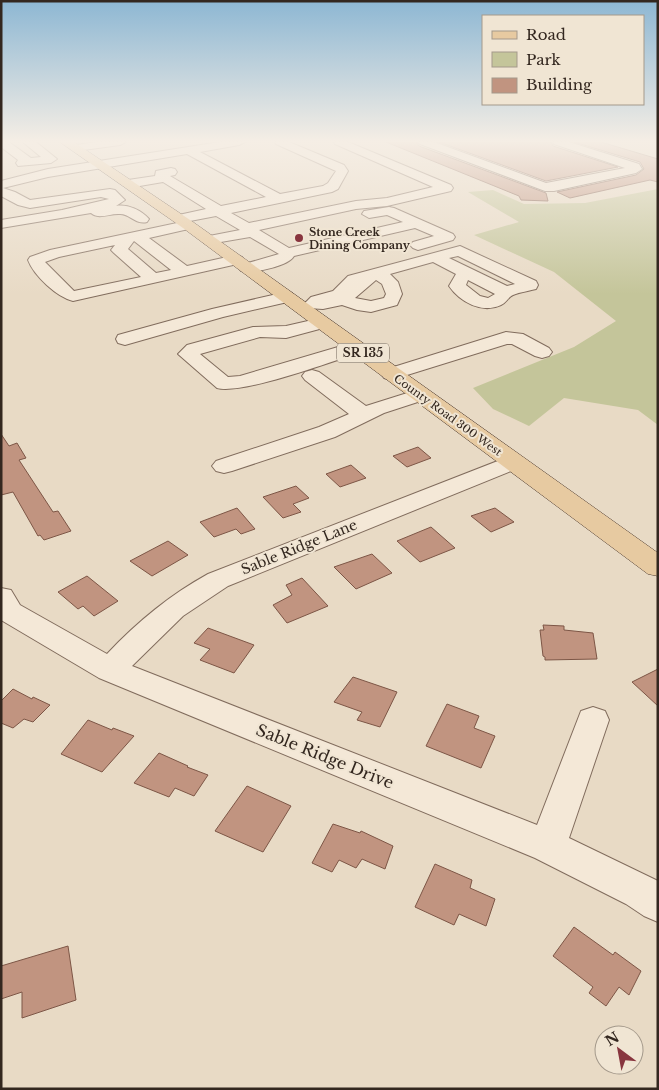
<svg xmlns="http://www.w3.org/2000/svg" width="659" height="1090" font-family="'Libre Baskerville',serif">
<rect width="100%" height="100%" fill="#e8dac5"/>
<path fill="#c4c59a" d="M658,189v236l-20,-15 -74,-12 -35,28 -36,-17 -20,-21 101,-41 42,-26 -62,-49 -80,-37 45,-13 -51,-30 25,-2 31,14 61,-1z"/>
<g fill="#c19480" stroke="#7d5646">
<path d="M386,142h30l3,4 127,47 2,8 -27,-1 -2,-4z"/>
<path d="M439,142h112l2,4 65,21 -72,14z"/>
<path d="M574,142h27l57,17v23l-8,-2 -80,18 -13,-6 79,-17 8,-6 -4,-7z"/>
<path d="M1,434l8,12 8,-3 9,15 -7,2 34,52 5,-1 13,20 -27,9 -4,-5 -2,1 -25,-44 -12,3z"/>
<path d="M418,447l13,11 -24,9 -14,-11z"/>
<path d="M351,465l15,13 -26,9 -14,-13z"/>
<path d="M296,486l13,12 -16,6 8,8 -18,6 -20,-21z"/>
<path d="M237,508l18,21 -14,5 -5,-5 -22,8 -14,-15z"/>
<path d="M495,508l19,14 -23,10 -20,-16z"/>
<path d="M431,527l24,21 -35,14 -23,-21z"/>
<path d="M168,541l20,14 -36,21 -22,-15z"/>
<path d="M372,554l20,19 -36,16 -22,-22z"/>
<path d="M87,576l31,25 -24,15 -11,-10 -5,3 -20,-17z"/>
<path d="M302,578l26,28 -41,17 -14,-18 19,-10 -6,-10z"/>
<path d="M543,625l21,1v4l29,3 4,26 -52,1v-3l-2,-1 -3,-26h4z"/>
<path d="M208,628l46,17 -20,28 -34,-13 10,-11 -16,-6z"/>
<path d="M658,669v37l-26,-24z"/>
<path d="M353,677l44,15 -17,35 -23,-7 5,-8 -28,-10z"/>
<path d="M13,689l19,10 1,-2 17,8 -17,17 -9,-3 -11,9 -12,-5v-22z"/>
<path d="M447,704l32,12 -5,12 21,8 -14,32 -55,-22z"/>
<path d="M88,720l24,10 1,-2 21,8 -32,36 -41,-18z"/>
<path d="M159,753l29,13 -1,1 21,8 -14,21 -19,-8 -6,9 -35,-14z"/>
<path d="M247,786l44,20 -28,46 -48,-21z"/>
<path d="M333,824l27,9 1,-2 32,15 -8,23 -23,-10 -6,9 -17,-8 -7,12 -20,-9z"/>
<path d="M435,864l37,16 -2,8 25,11 -9,27 -27,-12 -5,11 -39,-18z"/>
<path d="M574,927l39,28 2,-3 26,19 -12,24 -10,-8 -13,19 -17,-13 4,-6 -40,-31z"/>
<path d="M68,946l8,54 -54,18v-26l-21,7v-33z"/>
</g>
<g fill="none" stroke-linecap="round" stroke-linejoin="round">
<defs>
<g id="minor">
<path d="M1,142h8l22,16 10,-1 -18,-15h13l21,17 -6,4 -33,3 -2,-3 2,-3 -17,-13z"/>
<path d="M97,142h29l-6,3 -44,6 -6,-3 6,-3z"/>
<path d="M220,142h25l-6,3 -39,7 80,42 43,-8 5,-3 8,-12 -60,-27 -1,-2h14l55,23 4,6 -10,18 -6,3 -101,21 18,10 107,-22 31,-3 46,-11 -98,-43 -1,-2h14l103,43 2,3 -2,3 -64,15 -31,3 -97,21 30,18 114,-26 -16,-7 -18,3 -7,-4 2,-3 25,-4 5,1 59,26 2,3 -2,3 -35,10 -5,-2 -3,-3 3,-3 21,-6 -19,-8 -121,28c-5,10 -42,18 -53,15l-2,-3 2,-3 38,-11 -29,-17 -41,7 -5,-1 -2,-3 2,-3 36,-7 -24,-14 -26,5 5,4 -2,3 -44,10 38,28 49,-11 6,2 2,3 -2,3 -169,38c-16,-4 -39,-25 -45,-41l2,-3 20,-7 127,-27 -5,-4 2,-3 32,-7 -43,-27 -35,6 -6,-4 6,-4 27,-4 1,-5 15,-3 4,1 2,3 -2,3 -5,1 51,30 45,-9 -79,-43 -139,23 -45,11 12,4 15,8 80,-11 5,1 10,10 -9,6c12,-2 25,4 33,13l-2,3c-11,3 -17,-8 -27,-8 -10,-1 -21,6 -29,-1l-90,15v-8l61,-10 47,-11 -8,-2 -71,11 -12,-3 -17,-9v-15l47,-12zM134,241l37,29 -15,3 -28,-24zM115,245l-4,5 3,3 27,24 -67,14 -29,-29 14,-5z"/>
<path d="M418,142h16l112,41 79,-15 -71,-24 -1,-2h16l70,22 3,5 -6,4 -82,18h-9l-125,-47z"/>
<path d="M460,246l76,35 2,4 -2,4c-7,2 -16,3 -23,6 -5,2 -7,8 -12,10 -19,9 -41,-3 -52,-19l7,-12 -23,-12 -43,12 8,8 4,12 -5,11 -26,7 -14,-2 -15,-5 -19,4 -16,-1 -3,-4 7,-7 22,-6 15,-15zM458,256l57,28 -8,2 -58,-28zM376,280l6,4 4,10 -2,4 -13,3 -16,-3zM468,280l27,14 -7,4 -8,-2 -14,-11z"/>
<path d="M286,292l6,1 3,4 -3,4 -69,16 -98,28 -7,-2 -2,-4 2,-4 94,-26z"/>
<path d="M321,318l6,1 3,4 -3,4 -41,11 -26,-1 -60,17 28,23 12,-1 115,-34 7,2 2,4 -2,4c-30,9 -119,43 -145,36l-39,-34 9,-9 66,-18 33,-1z"/>
<path d="M506,332l17,2 26,14 3,4 -3,4 -7,2 -7,-2 -23,-12h-5l-116,36 -7,-2 -3,-4 3,-4z"/>
<path d="M312,370l7,2 47,34 54,-17 7,2 3,4 -3,4 -43,14 -49,24 -103,34 -8,2 -8,-2 -4,-5 4,-5 103,-34 30,-13 -44,-34 -3,-4 3,-4z"/>
<path d="M513,455l8,2 4,5 -4,5 -293,119 -45,30 -51,50 405,159 44,-114 12,-4 12,4 4,9 -40,118 89,43v41l-14,-6 -18,-12 -91,-46 -436,-180 -98,-58v-32l10,2 9,15 87,49c30,-32 63,-59 101,-80z"/>
</g>
<path id="major" d="M60,142h14l119,80 465,331v23l-10,-2 -465,-346z"/>
</defs>
<use href="#minor" stroke="#816c5d" stroke-width="2"/>
<use href="#major" stroke="#4f3c31" stroke-width="1"/>
<use href="#minor" fill="#f4e8d7" fill-rule="evenodd"/>
<use href="#major" fill="#e7caa1" fill-rule="evenodd"/>
</g>
<linearGradient id="sky" x2="0" y2="1"><stop stop-color="#8db7d3"/><stop offset="0.48" stop-color="#f5eee5"/><stop offset="1" stop-color="#f5eee5" stop-opacity="0"/></linearGradient>
<rect width="659" height="294" fill="url(#sky)"/>
<circle fill="#88353e" stroke="#f0e5d3" stroke-width="2" cx="299" cy="238" r="5"/>
<g text-anchor="middle" stroke-width="4" stroke-linejoin="round" paint-order="stroke">
<g font-size="11" font-weight="bold" fill="#33271f" stroke="#f0e5d3" text-anchor="start">
<text x="309" y="236">Stone Creek<tspan x="309" dy="13">Dining Company</tspan></text>
</g>
<g font-size="11" fill="#33271f" stroke="#f0e5d3">
<text transform="translate(448 415) rotate(36)" y="4">County Road 300 West</text>
</g>
<rect fill="#f0e5d3" stroke="#6c6055" stroke-width="1" x="337" y="343.5" width="52" height="19" rx="4"/>
<g font-size="12" font-weight="bold" fill="#33271f">
<text x="363" y="357">SR 135</text>
</g>
<g font-size="14" fill="#33271f" stroke="#f0e5d3">
<text transform="translate(299 547) rotate(-22)" y="5">Sable Ridge Lane</text>
</g>
<g font-size="16" fill="#33271f" stroke="#f0e5d3">
<text transform="translate(325 756) rotate(22)" y="6">Sable Ridge Drive</text>
</g>
</g>
<rect width="659" height="1090" fill="none" stroke="#33271f" stroke-width="5"/>
<rect x="482" y="15" width="162" height="90" fill="#f0e5d3" stroke="#a4998b"/>
<rect x="492" y="31" width="25" height="8" fill="#e7caa1" stroke="#a4998b"/>
<text x="526" y="40" font-size="15" fill="#33271f">Road</text>
<rect x="492" y="52" width="25" height="15" fill="#c4c59a" stroke="#a4998b"/>
<text x="526" y="65" font-size="15" fill="#33271f">Park</text>
<rect x="492" y="78" width="25" height="15" fill="#c19480" stroke="#a4998b"/>
<text x="526" y="90" font-size="15" fill="#33271f">Building</text>
<g transform="translate(619 1050) rotate(328)"><circle r="24" fill="#f0e5d3" stroke="#a4998b"/>
<path d="M0-4L9 19L0 12L-9 19Z" fill="#88353e"/>
<text y="-8" font-size="14" font-weight="bold" text-anchor="middle" fill="#33271f">N</text>
</g>
</svg>
